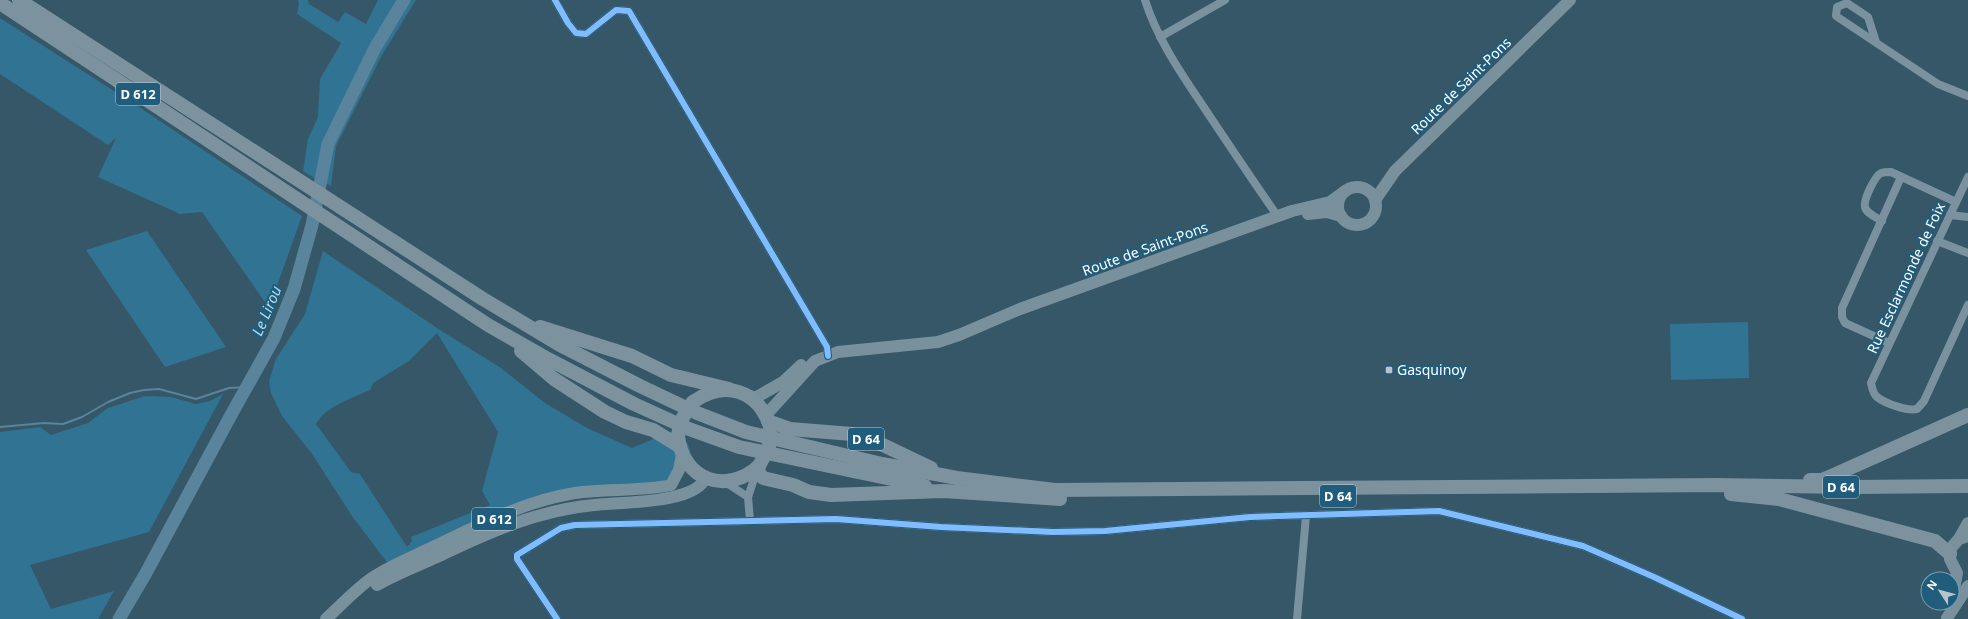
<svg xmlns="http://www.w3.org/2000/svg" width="1968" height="619" font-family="'Noto Sans',sans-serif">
<rect width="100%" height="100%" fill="#355768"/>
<g fill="#317392" fill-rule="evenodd">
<path d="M298,0h10l1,4 29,18 7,-10 21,12 12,-24h21c-26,46 -53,92 -73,141 -4,12 -6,26 -9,39l-14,-9 5,-32 10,-22 2,-38 21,-36 -44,-29 2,-10z"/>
<path d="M408,0h8l-34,55 -46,91 -5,40 -9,-5 9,-38 47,-94z"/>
<path d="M0,18l142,91 160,107 -33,92 -67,-96 -22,2 -82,-37 18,-39 -8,7 -108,-71z"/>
<path d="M147,231l79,116 -61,20 -79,-117z"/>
<path d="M323,251l117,79 61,38 44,35 42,25 45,20 45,-19c21,22 17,39 -8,53l-91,8 -189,75 -37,-49 -40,-62 -30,-38 -11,-23 -2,-12 7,-22 29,-45zM437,333l61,99 -16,59 8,14 -79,32 1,4 -5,6 -47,-73 -9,-2 -35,-48c10,-18 37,-26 54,-34l3,-7 36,-22z"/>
<path d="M1748,322l1,56 -78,2 -1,-56z"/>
<path d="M223,394l-74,138 -119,33 21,44 63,-18 -16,28h-98v-187l40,-5 11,8 37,-12 20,-15 37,-12 26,1 25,7 14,-3z"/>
</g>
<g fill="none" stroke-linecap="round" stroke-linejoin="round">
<path stroke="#59849b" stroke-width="2" d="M0,427l44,-4 19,1 19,-7 26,-15 22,-9 14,-3 15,-1 37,10 33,-11 18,-1"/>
<path stroke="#59849b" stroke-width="13" d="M119,619l27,-46 85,-158 43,-77 20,-49 18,-64 16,-81 47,-96 29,-48"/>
<g stroke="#7a929f" stroke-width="8">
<path d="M555,0l13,23 8,10 10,1 30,-24 13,1 198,336 1,9"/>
<path d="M1145,0c13,41 38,76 62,112 22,33 44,66 67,99l2,7"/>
<path d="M1160,37l65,-37"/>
<path d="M1876,42l-8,-25 -21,-14 -10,4 -1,9 102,68 30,12"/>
<path d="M1968,177l-97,206c1,5 2,11 6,14 9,7 30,14 40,12l7,-8 44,-96"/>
<path d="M1950,215l18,2"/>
<path d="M1882,221c-5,-3 -16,-8 -17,-14 -2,-7 10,-31 16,-34 3,-1 6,-1 10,-1l65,30"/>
<path d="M1937,241l31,12"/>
<path d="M1889,343l-44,-20 -3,-6v-9l59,-131"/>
<path d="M725,482l23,15"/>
<path d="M750,521l-2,-24 6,-18 -3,-5"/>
<path d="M557,619l-40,-60v-4l44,-27 14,-3 261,-6 105,8 112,5 52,-1 145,-14 189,-6 144,35 71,31 88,42"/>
<path d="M1297,619l9,-103"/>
</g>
<g stroke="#79919d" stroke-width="12">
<circle cx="1357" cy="206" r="19"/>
<path d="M1375,200l20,-29 175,-171"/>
<path d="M1308,214l19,-2 14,4"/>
<path d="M743,393l12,5 28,-16 18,-17"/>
<path d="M766,415l49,-54 23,-9 100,-10 21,-7 61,-26 272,-98 38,-9 15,-11"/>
<path d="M1959,539l9,-16"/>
<path d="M377,585c19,-11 40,-19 60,-28 50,-24 101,-47 157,-52 24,-3 102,-1 111,-27"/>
<path d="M1952,599l5,-26 -7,-14 1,-11 8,-9 9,-3"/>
<path d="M1947,618l21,-32"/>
<path d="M326,619c14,-13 27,-27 43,-39 18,-13 41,-22 62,-32 46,-22 93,-47 144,-55 32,-5 65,-1 96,-8l8,-15 3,-16"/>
</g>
<g stroke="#7c939f" stroke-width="14">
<path d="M19,0l464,299 77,46 80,41 57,27 49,19 136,32 75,14 98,12 660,-5 137,2 116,-1"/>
<path d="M0,3l488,322 60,34 86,45 55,25 50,18 186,39"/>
<path d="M540,327l92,29 39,19 58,14"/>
<path d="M521,351l33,28 51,33 21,10 27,8 26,16"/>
<path d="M693,402c31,-22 64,-13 77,24"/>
<path d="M768,421l22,8 62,5 31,11 48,23"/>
<path d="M678,436c5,45 49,59 81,30"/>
<path d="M756,469l7,9 30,7 16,7 22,3 113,-4 116,8"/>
<path d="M1810,480h12l12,-5 134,-60"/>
<path d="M1731,494l48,5 156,42 15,13"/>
</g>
<g stroke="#7c939f" stroke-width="14">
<path d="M678,436c2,-14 6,-23 15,-34"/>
<path d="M759,466l10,-19 1,-21"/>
</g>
<defs>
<g id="cycleway">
<path d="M555,0l13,23 8,10 10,1 30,-24 13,1 198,336 1,9"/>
<path d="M557,619l-40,-60v-4l44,-27 14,-3 261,-6 105,8 112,5 52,-1 145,-14 189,-6 144,35 71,31 88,42"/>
</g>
</defs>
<use href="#cycleway" stroke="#205d7d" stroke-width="8"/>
<use href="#cycleway" stroke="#80bcff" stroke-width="6"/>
</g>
<rect fill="#b8c4ca" stroke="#205d7d" stroke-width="1.5" x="1385" y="366" width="8" height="8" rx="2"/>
<g text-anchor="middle" stroke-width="4" stroke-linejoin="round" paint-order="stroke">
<g fill="#205d7d" stroke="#bcced8" stroke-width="1">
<rect x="116" y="83" width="44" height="22" rx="3"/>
<rect x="848" y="428" width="36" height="22" rx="3"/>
<rect x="1823" y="476" width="36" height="22" rx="3"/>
<rect x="1320" y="485" width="36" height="22" rx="3"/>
<rect x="472" y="508" width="44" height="22" rx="3"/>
</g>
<g font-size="13" font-weight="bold" fill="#fff">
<text x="138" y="99">D 612</text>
<text x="866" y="444">D 64</text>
<text x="1841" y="492">D 64</text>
<text x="1338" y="501">D 64</text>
<text x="494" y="524">D 612</text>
</g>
<g font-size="14" fill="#fff" stroke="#205d7d">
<text transform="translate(1461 86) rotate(-44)" y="5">Route de Saint-Pons</text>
<text transform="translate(1145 249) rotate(-20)" y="5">Route de Saint-Pons</text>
<text transform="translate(1906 278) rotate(-65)" y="5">Rue Esclarmonde de Foix</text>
</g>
<g font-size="14" fill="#fff" stroke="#205d7d" text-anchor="start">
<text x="1397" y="375">Gasquinoy</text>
</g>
<g font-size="15" font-style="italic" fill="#afdaee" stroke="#205d7d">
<text transform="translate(267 311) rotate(-67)" y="5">Le Lirou</text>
</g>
</g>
<g transform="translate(1940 591) rotate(306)"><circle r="19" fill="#205d7d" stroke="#799eb1"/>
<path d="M0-3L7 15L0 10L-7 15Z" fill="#b8c4ca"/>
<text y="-6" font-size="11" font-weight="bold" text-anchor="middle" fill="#ffffff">N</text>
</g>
</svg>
